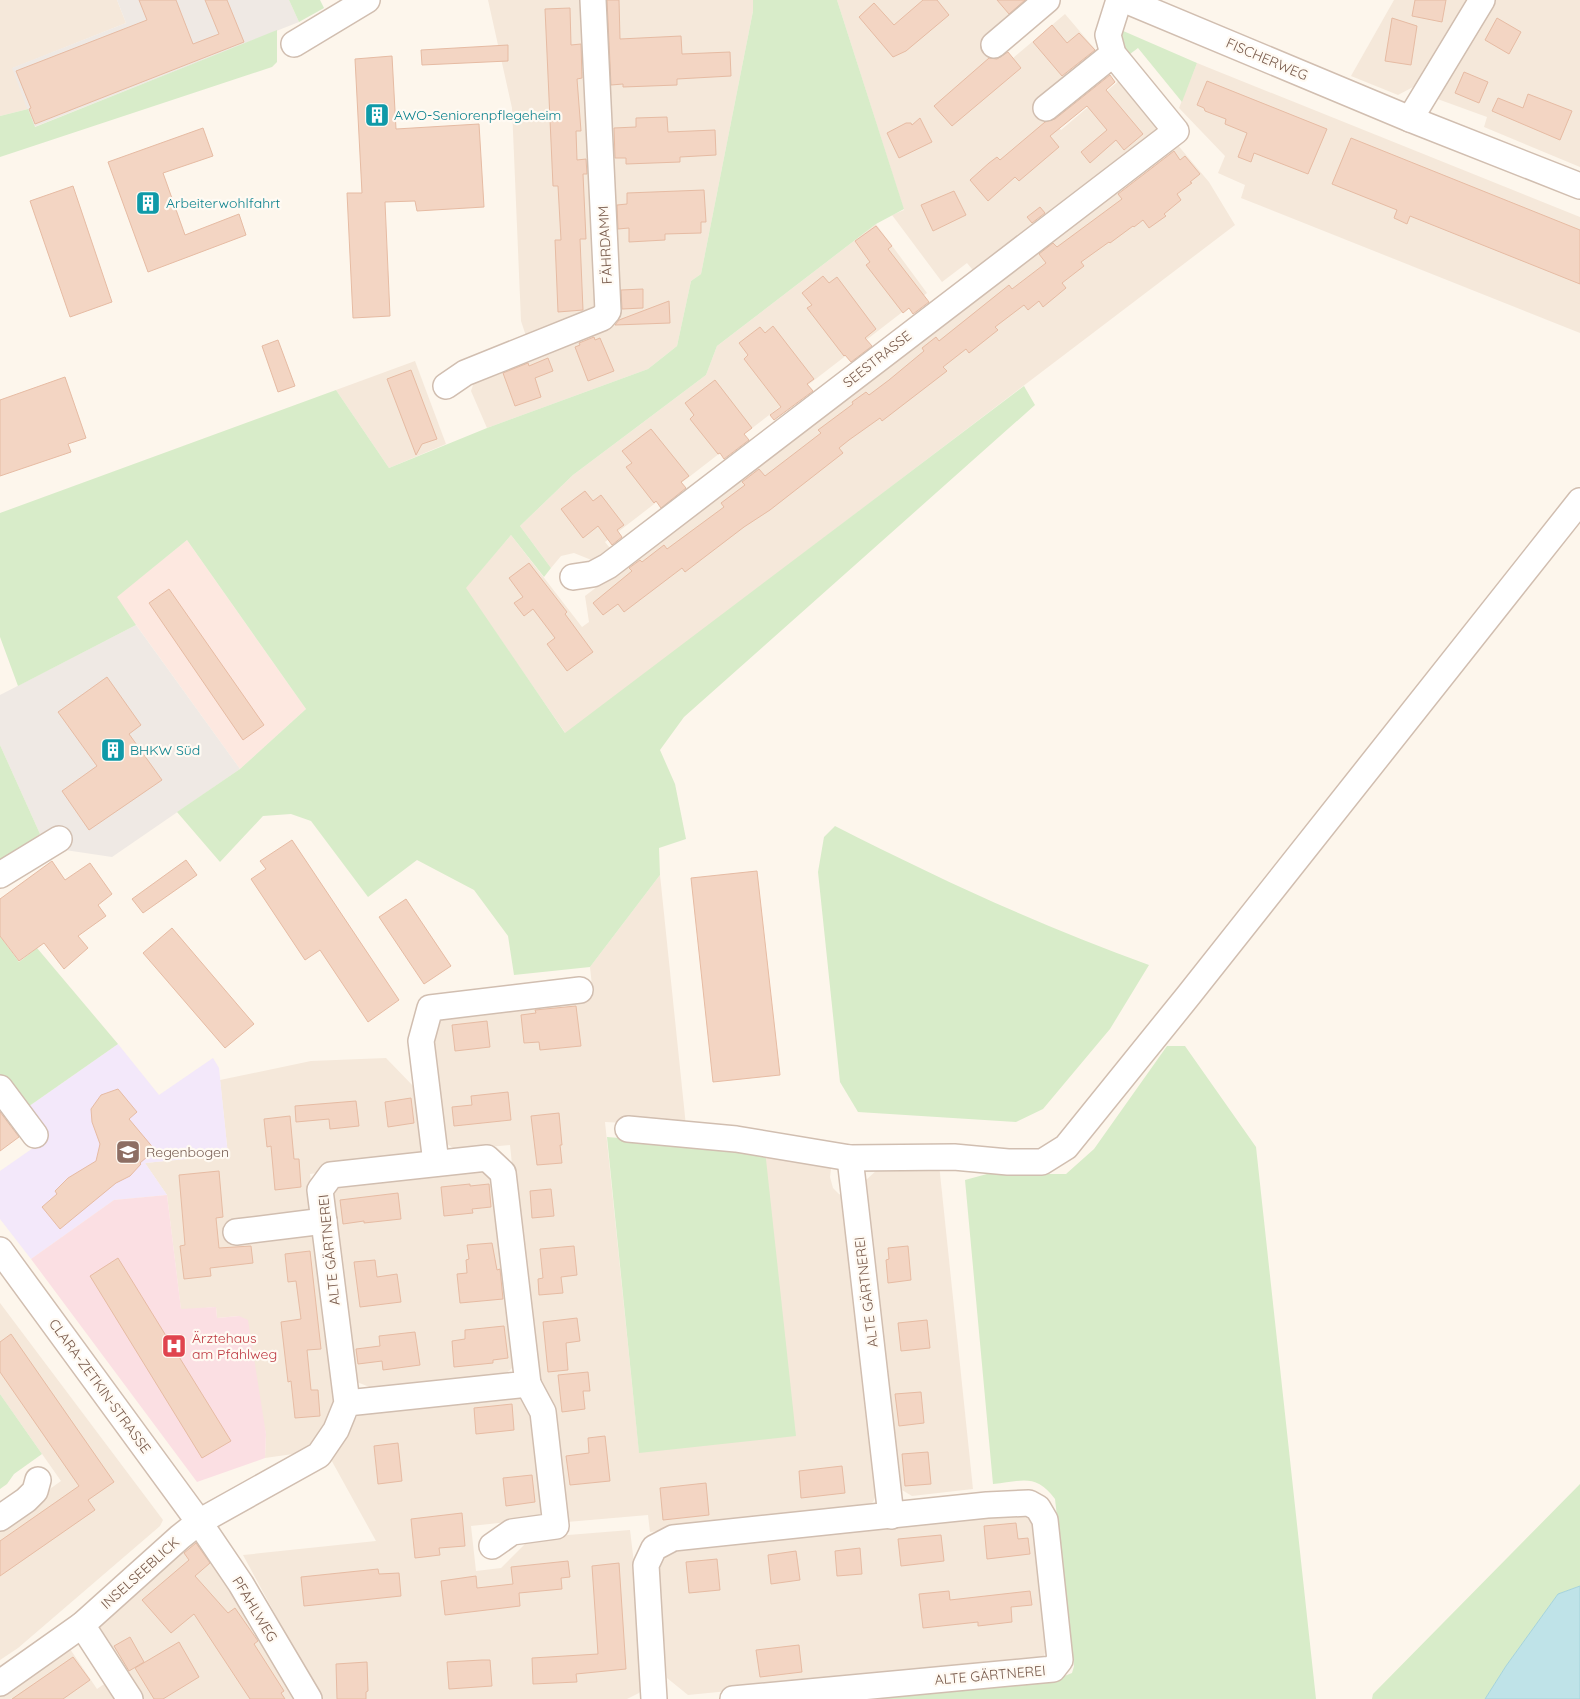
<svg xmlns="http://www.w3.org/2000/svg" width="1580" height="1699" font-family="Quicksand,sans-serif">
<rect width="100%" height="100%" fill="#fdf6ec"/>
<g fill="#f5e8da">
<path d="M0,0h117l9,23 -113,45 15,41 -28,7z"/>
<path d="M488,0h97l13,308 -71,31 -6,-18 -9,-213z"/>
<path d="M600,0h153v11l-52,263 -10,7 -14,65 -29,23 -161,59 -16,-37 5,-15 125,-49z"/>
<path d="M837,0h195l-48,41 22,23 59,-50 35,41 -59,51 20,24 60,-51 36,43 1,8 -182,144 -9,-11 -25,19 -50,-67 12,-5z"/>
<path d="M1394,0h75l-54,86 -17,9 -47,-19z"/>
<path d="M1493,0h87v167l-96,-40 3,-10 -55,-20z"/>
<path d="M1197,63l383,154v116l-339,-135 4,-13 -27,-12 7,-17 -46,-48z"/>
<path d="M1176,143l33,39 26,43 -669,509 -101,-146 46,-53 71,92 7,-5 -4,-26z"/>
<path d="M876,224l51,69 -322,249 9,11 -20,8 -20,-8 -13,3 -10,12 -31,-42 53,-51 133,-100 11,-29z"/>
<path d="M415,361l31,83 -57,24 -53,-78z"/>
<path d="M660,875l26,251 -81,-4 34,330 126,-302 70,13 -4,6 -1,8 3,11 6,6 6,3 34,292 -6,13 -14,9 -209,21 -2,-17 -81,7 -32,-138 -25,-239 -54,5 -12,-8 -14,-114 12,-13 151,-19 -3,-29z"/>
<path d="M386,1058l30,31 7,61 -8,10 -105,14 5,36 -2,19 23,163 -3,25 -26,35 -42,6 1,-24 -27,-118 -22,2 -1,-11 -35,3 -14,-115 -22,-32 83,-8 -8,-75 91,-19z"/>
<path d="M939,1164l34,325 -61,7 -10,-6 -5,-12 -34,-286 3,-12 10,-9z"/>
<path d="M478,1168l17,10 21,180 -3,9 -7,7 -134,14 -15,-6 -7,-9 -17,-184 6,-4z"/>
<path d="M0,1303l163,217 -3,6 -142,122 -18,12v-135l61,-44 -61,-87z"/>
<path d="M518,1396l13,9 11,107 -7,7 -64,7 5,45 25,-3 30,-30 99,-8 18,149 -9,14 -12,6h-306l-78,-144 133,-14 -47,-85 29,-41 10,-4z"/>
<path d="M1018,1510l9,4 8,15 13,113 -2,9 -3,6 -8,4 -347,34 -21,-17 -10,-108 5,-11 7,-8z"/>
<path d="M196,1539h5l63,104 29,56h-153l-39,-66 -2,-9z"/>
<path d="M70,1649l27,40 13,-9 13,19h-123v-2z"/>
</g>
<path fill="#fde8e0" d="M187,540l119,169 -66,60 -124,-172z"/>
<g fill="#efe9e4">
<path d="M117,0h172l10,22 -265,105 -22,-59 114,-45z"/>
<path d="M136,625l104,144 -128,88 -47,-7 -25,-16 -40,-89v-50z"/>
</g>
<path fill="#f3e8fa" d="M118,1044l41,51 54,-37 6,10 9,87 -83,8 22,32 -53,5 -83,59 -31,-40v-48l46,-32 -21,-30z"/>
<path fill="#fbdfe3" d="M167,1195l14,114 35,-2 1,11 22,-2 9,4 18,114 -1,24 -68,24 -166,-223 83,-59z"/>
<g fill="#d8ecc9">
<path d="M289,0h31l4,8 -25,14z"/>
<path d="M753,0h84l67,209 -28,15 -159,122 -11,29 -133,100 -53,51 31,42 -7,9 -33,-42 -45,53 99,145 459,-347 11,19 -351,312 -24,33 15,34 11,55 -27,9 1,27 -70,92 -76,8 -6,-39 -34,-46 -57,-30 -49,37 -57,-76 -20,-7 -28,2 -43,46 -43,-50 63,-43 66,-60 -119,-169 -70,57 19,28 -118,61 -18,-49v-124l336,-123 53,78 98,-40 161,-59 29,-23 14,-65 10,-7 52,-263z"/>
<path d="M277,30v32l-5,5 -272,90v-41l28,-7 7,18z"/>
<path d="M1121,30l76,33 -15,39 -44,-54 -12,9 -7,-23z"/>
<path d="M0,745l40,89 -40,30z"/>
<path d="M835,826c102,52 206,100 314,139l-39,64 -67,80 -27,13 -158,-10 -18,-30 -22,-210 6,-35z"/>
<path d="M0,936l19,26 18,-14 81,96 -93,65 -25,-35z"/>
<path d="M1167,1046h18l71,101 60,552h-495l241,-22 10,-4 2,-7 -19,-167c-19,-26 -33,-18 -62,-15l-28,-304 22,-6h79l28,-25z"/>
<path d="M607,1137l158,13 31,286 -157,17z"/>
<path d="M0,1394l42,60 -28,20 -7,10 -7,5z"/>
<path d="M1580,1484v102l-22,8 -52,72 -21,33h-113l1,-5z"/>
</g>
<path fill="#bfe3e8" stroke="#a5d3da" d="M1580,1586v113h-95l21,-33 52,-72z"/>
<g fill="#f3d5c3" stroke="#e6bba3">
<path d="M139,0h37l17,44 26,-10 -14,-34h22l17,42 -209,82 -6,-15 2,-1 -15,-37 131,-51z"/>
<path d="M607,0h12l1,39 61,-3 1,18 48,-2 1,24 -54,3v6l-54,2v-3l-12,1z"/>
<path d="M923,0h14l12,15 -43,36 -13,6 -34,-40 15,-14 20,22z"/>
<path d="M997,0h28l-16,14z"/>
<path d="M1415,0h31l-4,22 -30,-6z"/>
<path d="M570,8l1,37 10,-1 1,34 -5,1 4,52h-5l1,29 9,-1 1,15h-4l3,65h-6l3,71 -25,2 -3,-72h6l-3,-54h-5l-8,-177z"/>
<path d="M1392,18l25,8 -6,39 -26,-4z"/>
<path d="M1497,18l24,14 -12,22 -24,-14z"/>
<path d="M1052,25l15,18 12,-10 16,17 -33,26 -29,-34z"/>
<path d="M508,45v16l-86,4 -1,-15z"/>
<path d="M1008,52l13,16 -69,58 -18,-20 55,-48 8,1z"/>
<path d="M392,56l4,73 83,-5 5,83 -67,4 -2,-10 -30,1 5,114 -37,2 -6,-125h15l-7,-134z"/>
<path d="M1464,72l24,10 -9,21 -24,-10z"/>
<path d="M1110,75l5,7 -9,8 37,44 -19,16 -8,-10 -26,23 -9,-11 26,-22 -20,-24 -37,30 9,11 -40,34 -4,-4 -27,24 -18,-21 19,-17 8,-6 3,3 45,-38 10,-3z"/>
<path d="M1207,81l120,48 -19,45 -54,-21 -3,9 -13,-5 9,-24 -22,-9 1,-5 -21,-8 -1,-3 -7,-3z"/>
<path d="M1528,94l44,17 -12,29 -68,-29 6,-13 25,10z"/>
<path d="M667,117l1,15 47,-2 1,25 -36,2v5l-54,2v-6h-11l-1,-30 22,-1v-9z"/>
<path d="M920,118l12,24 -33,16 -12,-25 19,-10h5l1,2z"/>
<path d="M203,128l10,28 -50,17 22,62 54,-21 7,21 -98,37 -40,-110z"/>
<path d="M1351,138l229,92v54l-170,-68 -3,8 -13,-6 3,-8 -65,-26z"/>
<path d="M1174,151l6,9 5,-4 15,18 -10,8 2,1 -15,11 4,6 -17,14 2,2 -17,12 -6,-8 -9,7 -1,-1 -23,17 -1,-1 -28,20 3,4 -22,17 4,5 -23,19 -4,-6 -11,9 -4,-5 -29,22 3,3 -29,23 -3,-4 -23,18 4,4 -65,50 -2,-3 -31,22 -10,8 4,5 -73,57 -26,17 -59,45 -3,-4 -58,44 -6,-8 -15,11 -10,-12 39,-32 -3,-3 11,-8 2,2 22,-17 3,4 57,-42 -3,-4 24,-18 -3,-3 17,-13 6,7 56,-43 -3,-3 35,-26 -1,-2 14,-10 3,3 20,-15 35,-29 -2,-3 14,-11 3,4 70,-56 3,4 34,-26 -7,-9 14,-11 4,4 65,-48 -4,-5z"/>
<path d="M73,186l39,116 -42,15 -40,-116z"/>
<path d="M704,190l2,32h-5v11l-36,1v6l-36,2v-14l-11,1 -1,-24 10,-1v-11z"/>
<path d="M954,191l12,24 -33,16 -12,-26z"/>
<path d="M1040,207l5,6 -13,10 -5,-6z"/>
<path d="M876,226l16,20 -4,3 41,53 -16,12 -4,-6 -6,5 -37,-48 4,-3 -15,-21z"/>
<path d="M823,276l6,7 8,-6 39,52 -11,9 7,8 -21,16 -6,-7 -1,1 -37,-48 5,-3 -10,-12z"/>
<path d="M643,289v19l-21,1 -1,-19z"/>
<path d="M669,301l1,22 -55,2 4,-5z"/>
<path d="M773,326l41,53 -7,5 6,7 -39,29 -4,-5 11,-8 -37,-48 4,-4 -9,-12 21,-16 5,6z"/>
<path d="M594,337l1,3 5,-2 14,33 -26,10 -13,-34 5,-2 -1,-2z"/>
<path d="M278,340l17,46 -17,6 -16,-46z"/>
<path d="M548,358l5,13 -18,7 6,19 -26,9 -12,-33 25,-10 1,3z"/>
<path d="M411,370l26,69 -15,5 -6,11 -29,-76z"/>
<path d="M65,377l21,61 -18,6 3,8 -71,24v-76z"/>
<path d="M715,380l37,48 -8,6 5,6 -25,19 -4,-6 -2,1 -28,-35 4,-4 -9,-12z"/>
<path d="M651,429l38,47 -8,6 5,6 -25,20 -5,-7 -2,2 -28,-36 6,-4 -10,-12z"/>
<path d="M585,491l8,10 8,-6 23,30 -7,5 5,7 -10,8 -14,-19 -15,12 -22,-29z"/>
<path d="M529,563l38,49 -2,2 28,38 -26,19 -20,-27 8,-6 -22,-29 -9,7 -10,-13 9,-6 -14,-19z"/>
<path d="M169,589l95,136 -21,15 -94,-137z"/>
<path d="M107,677l34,48 -12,9 33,46 -73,50 -27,-39 35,-25 -39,-54z"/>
<path d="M292,840l107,160 -31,22 -48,-72 -15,10 -54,-81 15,-10 -6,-8z"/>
<path d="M186,860l11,15 -54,38 -11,-14z"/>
<path d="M52,861l13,19 25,-17 22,31 -14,11 8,11 -28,20 10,12 -24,21 -20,-26 -25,18 -19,-25v-37z"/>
<path d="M757,871l23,204 -67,7 -22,-204z"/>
<path d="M406,899l45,67 -27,18 -45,-67z"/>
<path d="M172,928l82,96 -29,24 -82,-95z"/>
<path d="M576,1006l5,40 -41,4 -1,-8 -15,1 -3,-28 15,-2 -1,-3z"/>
<path d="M487,1021l3,26 -35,4 -3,-26z"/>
<path d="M118,1089l19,23 -8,7 26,31 -15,13 1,1 -11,12 -14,7 -56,46 -18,-22 15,-13 -2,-3 13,-13 28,-17 4,-17 -8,-22 -1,-13 10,-14z"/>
<path d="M508,1092l3,28 -57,6 -2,-19 20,-2 -1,-9z"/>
<path d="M411,1098l3,25 -26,4 -3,-25z"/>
<path d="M356,1101l3,25 -29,3 -1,-10 -33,3 -1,-16z"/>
<path d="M0,1112l19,25 -19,14z"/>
<path d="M559,1113l3,32h-2l2,18 -25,2 -6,-49z"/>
<path d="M290,1116l4,43h5l2,28 -26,3 -4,-44 -4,1 -3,-28z"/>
<path d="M219,1171l4,46 -7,1 3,30 32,-2 2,17 -43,5 1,8 -27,3 -4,-33 5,-1 -6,-70z"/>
<path d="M470,1184v2l19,-2 2,23 -19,2 1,4 -29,3 -3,-29z"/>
<path d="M551,1189l3,27 -22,2 -2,-27z"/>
<path d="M398,1193l3,26 -37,4v-2l-21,3 -3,-24z"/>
<path d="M492,1243l5,27 3,-1 3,30 -43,4 -3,-29 10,-1 -1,-13 3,-1 -2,-14z"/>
<path d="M574,1246l3,29 -16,2 2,16 -24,2 -1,-16 5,-1 -3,-29z"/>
<path d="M908,1246l3,34 -23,3 -2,-23 3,-1 -1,-11z"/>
<path d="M310,1251l11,98 -14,1 4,40h7l2,26 -25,2 -4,-37 -3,1 -7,-60 20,-3 -5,-38 -8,1 -3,-28z"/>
<path d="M118,1258l113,183 -29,17 -112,-182z"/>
<path d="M375,1260l2,17 20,-3 4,28 -41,5 -6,-45z"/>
<path d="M577,1318l3,23 -14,2 2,27 -20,2 -5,-50z"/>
<path d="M927,1320l3,28 -29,3 -3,-28z"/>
<path d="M504,1326l4,32 -15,2v3l-39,4 -2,-26 13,-2v-9z"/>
<path d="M415,1332l5,33 -37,5 -1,-9 -24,3 -2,-15 24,-3 -1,-10z"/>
<path d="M11,1334l103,148 -26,18 7,10 -95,66v-35l79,-55 -79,-114v-30z"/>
<path d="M588,1372l2,19h-7l2,18 -23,3 -4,-37z"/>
<path d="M921,1392l3,31 -25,3 -4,-32z"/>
<path d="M512,1404l2,26 -38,4 -2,-26z"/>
<path d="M605,1436l5,45 -40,4 -4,-29 23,-3 -1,-15z"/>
<path d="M398,1443l4,38 -24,3 -4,-38z"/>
<path d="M928,1452l3,32 -26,2 -3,-32z"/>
<path d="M842,1466l3,27 -44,5 -2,-27z"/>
<path d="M532,1475l3,27 -29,4 -3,-28z"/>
<path d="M706,1483l3,32 -46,5 -3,-32z"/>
<path d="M462,1513l3,33 -26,2 1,7 -25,3 -4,-39z"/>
<path d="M1016,1523l2,16 10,-1 2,16 -43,5 -3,-33z"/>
<path d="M941,1535l3,26 -43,5 -3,-27z"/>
<path d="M196,1543l14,20 -15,13 33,37 7,-5 23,33 -4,3 30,47 -3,2 4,6h-35l-56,-85 -23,19 -29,-33 47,-40 -5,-7z"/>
<path d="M860,1548l2,26 -25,2 -2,-25z"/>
<path d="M796,1551l4,29 -29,4 -3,-29z"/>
<path d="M717,1559l3,31 -31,3 -3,-31z"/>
<path d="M568,1561l2,16 -9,1 1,11 -43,4 1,13 -75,9 -4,-34 35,-5 1,12 36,-4 -2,-17z"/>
<path d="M619,1563l7,106 -50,5 1,8 -44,2 -1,-26 66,-4 -6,-88z"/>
<path d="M378,1569l1,5 20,-1 2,23 -97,10 -3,-29z"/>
<path d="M949,1591l1,9 80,-9 2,14 -21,2 1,15 -34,4v-4l-55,6 -4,-34z"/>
<path d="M130,1637l14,25 -15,9 -15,-25z"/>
<path d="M179,1642l20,35 -36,22h-9l-19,-31z"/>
<path d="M799,1645l3,27 -42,5 -4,-27z"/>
<path d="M73,1657l17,23 -27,19h-51z"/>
<path d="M482,1660h8l2,26 -43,3 -2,-27z"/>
<path d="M367,1662l1,29 -2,1v7h-29l-1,-35z"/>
</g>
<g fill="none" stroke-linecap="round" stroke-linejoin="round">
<defs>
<g id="minor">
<path d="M1125,0l285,119 170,67"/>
<path d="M294,44l73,-44"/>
<path d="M994,45l53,-45"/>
<path d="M1046,108l67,-54"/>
<path d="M1410,119l72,-119"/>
<path d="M446,386l19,-13 137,-55 6,-7 -15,-311"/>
<path d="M573,577l20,-3 15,-8 568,-435 -63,-77 -5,-19 11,-35"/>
<path d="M0,875l59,-36"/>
<path d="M0,1088l35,47"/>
<path d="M628,1129l108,10 114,19 104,-1 54,5h34l24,-15 122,-151 392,-495"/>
<path d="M850,1158l41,358"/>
<path d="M436,1163l-15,-122 9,-33 150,-18"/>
<path d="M236,1232l88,-11"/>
<path d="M0,1250l199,272 42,62 68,115"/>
<path d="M0,1518l26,-18 9,-9 3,-11"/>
<path d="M492,1546l20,-14 44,-6 -13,-114 -15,-28"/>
<path d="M82,1625l48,74"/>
<path d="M0,1683l82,-58 98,-88 19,-15 120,-67 17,-25 11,-27 -27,-213 11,-15 156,-17 16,15 25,211 -181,19"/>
<path d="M654,1699l-8,-134 8,-17 19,-10 314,-33 42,-2 9,5 7,12 15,140 -7,9 -320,30"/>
</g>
</defs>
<use href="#minor" stroke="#d1beb0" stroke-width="28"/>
<use href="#minor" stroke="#fff" stroke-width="25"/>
</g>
<defs>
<symbol id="building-square" viewBox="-11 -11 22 22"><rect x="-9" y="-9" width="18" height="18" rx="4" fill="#0f9aa8" stroke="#fffaf3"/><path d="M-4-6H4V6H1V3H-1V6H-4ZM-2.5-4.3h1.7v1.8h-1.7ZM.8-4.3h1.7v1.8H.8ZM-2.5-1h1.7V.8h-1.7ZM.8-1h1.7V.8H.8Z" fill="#fff"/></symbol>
<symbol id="school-square" viewBox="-11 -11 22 22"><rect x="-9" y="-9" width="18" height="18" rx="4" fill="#8d6e63" stroke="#fffaf3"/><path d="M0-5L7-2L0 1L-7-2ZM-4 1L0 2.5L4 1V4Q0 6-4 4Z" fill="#fff"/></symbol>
<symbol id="hospital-square" viewBox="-11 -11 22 22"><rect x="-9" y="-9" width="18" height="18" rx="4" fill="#e0444e" stroke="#fffaf3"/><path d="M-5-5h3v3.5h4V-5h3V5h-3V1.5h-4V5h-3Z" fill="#fff"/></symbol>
</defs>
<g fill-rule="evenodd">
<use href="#building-square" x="363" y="101" width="28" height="28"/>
<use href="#building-square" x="134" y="189" width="28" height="28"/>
<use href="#building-square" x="99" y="736" width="28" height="28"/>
<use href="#school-square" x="114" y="1138" width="28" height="28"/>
<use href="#hospital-square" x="160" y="1332" width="28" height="28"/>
</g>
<g text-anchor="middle" stroke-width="4.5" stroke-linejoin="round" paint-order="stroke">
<g font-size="14" fill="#7a5c4d" stroke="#fffaf3">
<text transform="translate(1267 59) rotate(23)" y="5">FISCHERWEG</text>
<text transform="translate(605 245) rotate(-93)" y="5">FÄHRDAMM</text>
<text transform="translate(877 359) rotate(-38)" y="5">SEESTRASSE</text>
<text transform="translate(329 1250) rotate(-96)" y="5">ALTE GÄRTNEREI</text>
<text transform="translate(866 1292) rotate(-97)" y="5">ALTE GÄRTNEREI</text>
<text transform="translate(100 1386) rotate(54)" y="5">CLARA-ZETKIN-STRASSE</text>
<text transform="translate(140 1573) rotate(-42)" y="5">INSELSEEBLICK</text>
<text transform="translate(255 1609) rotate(59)" y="5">PFAHLWEG</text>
<text transform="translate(990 1675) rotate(-5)" y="5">ALTE GÄRTNEREI</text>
</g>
<g font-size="14" fill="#0d838f" stroke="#fffaf3" text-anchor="start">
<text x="394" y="120">AWO-Seniorenpflegeheim</text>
<text x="166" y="208">Arbeiterwohlfahrt</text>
<text x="130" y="755">BHKW Süd</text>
</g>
<g font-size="14" fill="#785e54" stroke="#fffaf3" text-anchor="start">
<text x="146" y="1157">Regenbogen</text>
</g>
<g font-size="14" fill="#be3a42" stroke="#fffaf3" text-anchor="start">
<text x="192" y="1343">Ärztehaus<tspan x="192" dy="16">am Pfahlweg</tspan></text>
</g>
</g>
</svg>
